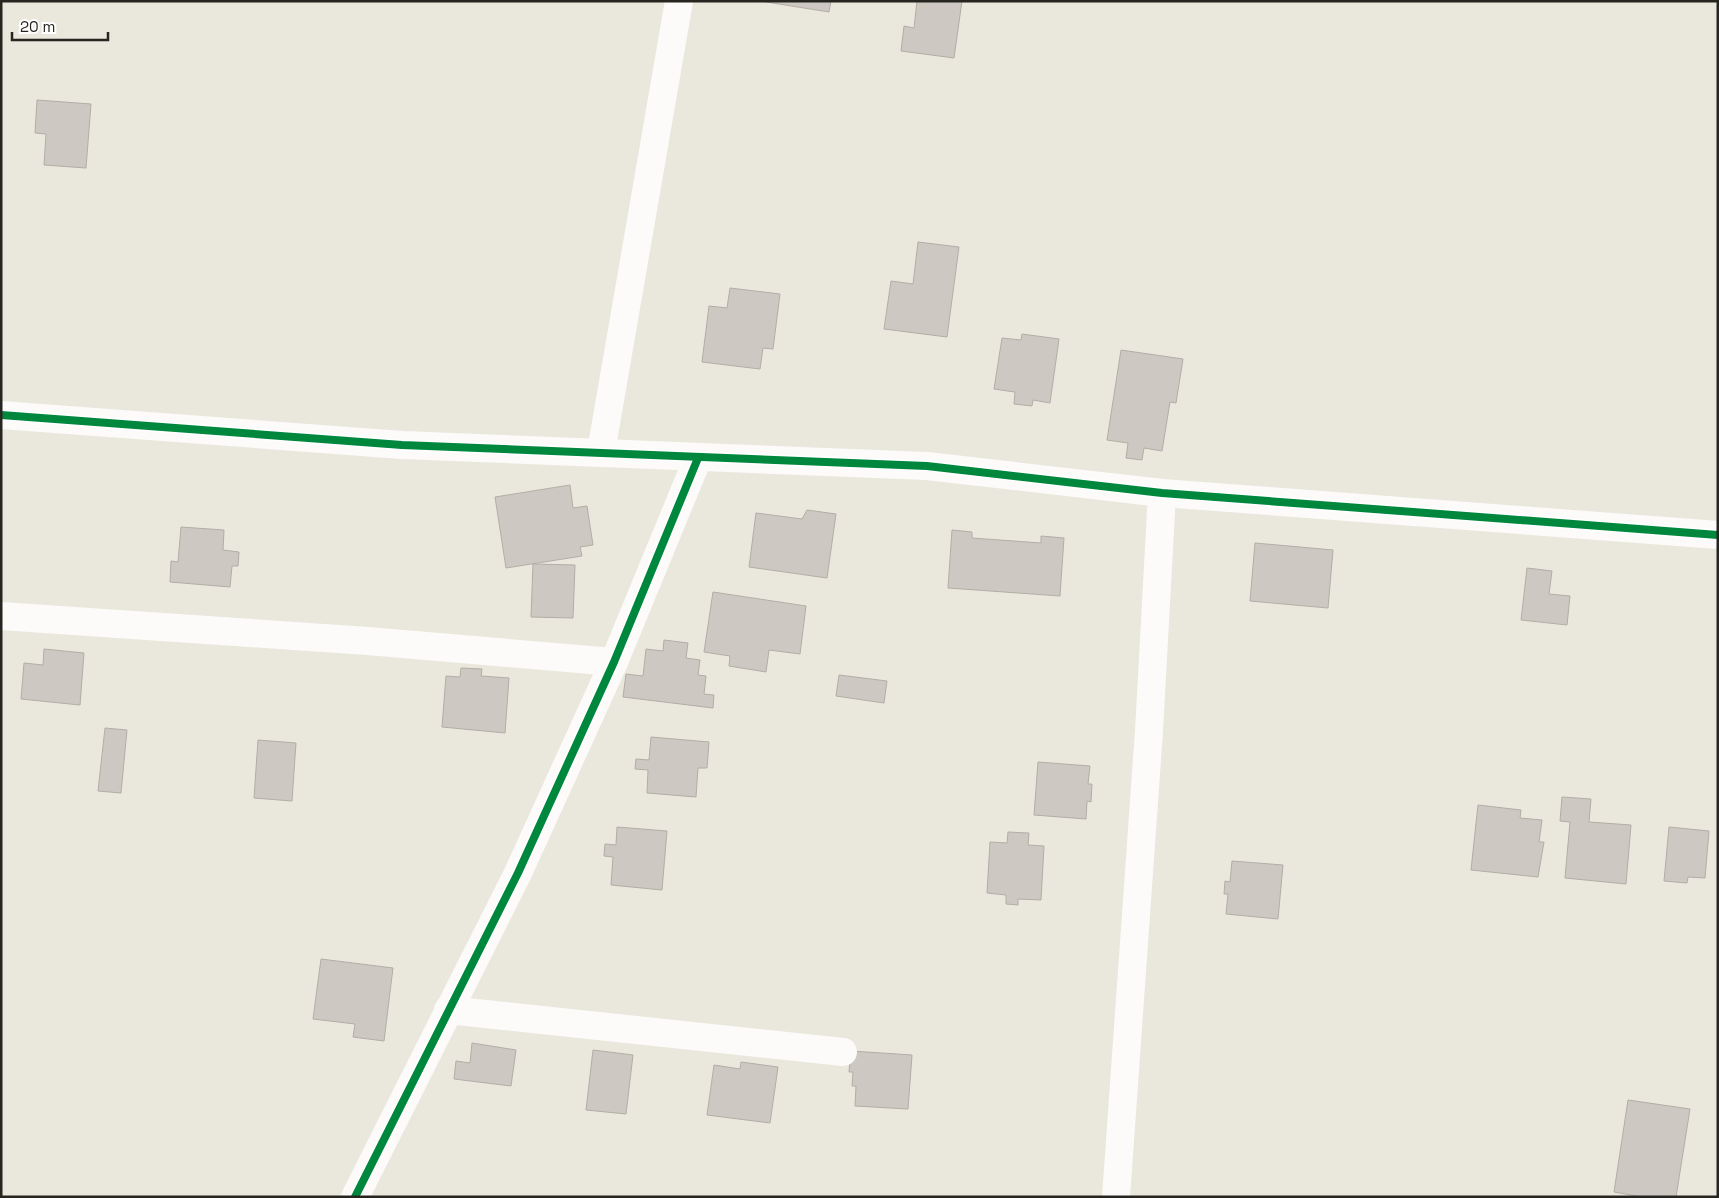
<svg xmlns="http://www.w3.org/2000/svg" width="1719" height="1198" font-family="'Space Grotesk',sans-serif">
<rect width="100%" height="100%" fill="#eae7dd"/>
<g fill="#cdc9c2" stroke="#b2aea7">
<path d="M760,1h71l-2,11z"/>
<path d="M917,1h45l-8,57 -53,-7 3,-25 10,2z"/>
<path d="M37,100l54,4 -5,64 -42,-3 2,-31 -11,-1z"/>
<path d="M918,242l41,5 -12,90 -63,-8 7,-48 22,3z"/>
<path d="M730,288l50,6 -7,55 -10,-1 -3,21 -58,-7 7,-56 18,2z"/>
<path d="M1022,334l37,5 -9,64 -17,-3 -1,6 -18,-2 1,-12 -21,-3 8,-51 19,2z"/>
<path d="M1121,350l62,9 -7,44 -6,-1 -8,49 -18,-3 -2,12 -16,-2 2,-15 -21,-3z"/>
<path d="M570,485l3,23 14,-2 6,39 -13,2 2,9 -76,12 -11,-71z"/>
<path d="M807,510l29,4 -9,64 -78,-11 7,-54 46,6z"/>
<path d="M181,527l43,3 -1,20 16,2 -1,14h-6l-2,21 -60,-5 1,-21 7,1z"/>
<path d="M952,530l20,2v6l69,5v-7l23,2 -4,58 -112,-8z"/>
<path d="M1255,543l78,7 -5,58 -78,-7z"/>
<path d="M533,564l42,1 -2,53 -42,-1z"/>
<path d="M1527,568l25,3 -3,23 21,2 -3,29 -46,-5z"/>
<path d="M713,592l93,14 -6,48 -31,-4 -3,22 -37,-6 1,-10 -26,-4z"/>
<path d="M664,640l24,3 -2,15 14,2 -2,15 8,1 -2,18 10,1 -1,13 -90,-11 3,-23 17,2 3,-27 17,2z"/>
<path d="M44,649l40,4 -4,52 -59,-6 3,-36 19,2z"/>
<path d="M461,668l21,1 -1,7 28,2 -4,55 -63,-6 4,-51 14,1z"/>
<path d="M839,675l48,6 -3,22 -48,-7z"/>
<path d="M105,728l22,2 -6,63 -23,-2z"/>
<path d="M651,737l58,5 -2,26h-9l-2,29 -49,-4 1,-23 -13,-1 1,-10 13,1z"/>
<path d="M258,740l38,3 -4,58 -38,-3z"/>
<path d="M1038,762l52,4 -2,18h4l-1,18 -4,-1 -1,18 -52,-4z"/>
<path d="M1562,797l29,2 -2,23 42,3 -5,59 -61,-6 5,-56 -10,-1z"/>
<path d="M1478,805l43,5 -1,8 22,2 -3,22h5l-6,35 -67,-7z"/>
<path d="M617,827l50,4 -5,59 -51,-5 2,-28 -9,-1 1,-12 11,1z"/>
<path d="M1669,827l40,4 -4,47 -17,-1 -1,6 -23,-2z"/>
<path d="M1008,832l21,1 -1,12 16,1 -3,54 -23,-1v6l-12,-1v-9l-19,-2 3,-51 17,1z"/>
<path d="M1232,861l51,4 -5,54 -52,-5 2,-20h-4l1,-13 5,1z"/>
<path d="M321,959l72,9 -9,73 -31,-4 2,-13 -42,-5z"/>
<path d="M472,1043l44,7 -5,36 -57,-7 2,-18 14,2z"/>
<path d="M593,1050l40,5 -7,59 -40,-4z"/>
<path d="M851,1051l61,4 -4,54 -53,-3 1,-20h-4l1,-14h-4z"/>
<path d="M741,1062l37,5 -8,56 -63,-8 7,-50 26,4z"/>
<path d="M1628,1100l62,9 -14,88h-34l-28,-5z"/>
</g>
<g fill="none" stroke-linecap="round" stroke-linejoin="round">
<g stroke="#fcfbfa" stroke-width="28">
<path d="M1,415l401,30 525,21 235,27 556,42"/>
<path d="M601,452l78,-451"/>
<path d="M1,616l367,25 246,21"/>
<path d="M448,1010l395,42"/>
<path d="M355,1197l163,-324 96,-211 84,-204"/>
<path d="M1116,1197l33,-466 13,-238"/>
</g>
<defs>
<g id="cycleway">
<path d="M1,415l401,30 525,21 235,27 556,42"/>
<path d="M355,1197l163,-324 96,-211 84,-204"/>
</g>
</defs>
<use href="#cycleway" stroke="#fff" stroke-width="11"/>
<use href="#cycleway" stroke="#00873e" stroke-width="8"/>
</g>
<rect width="1719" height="1198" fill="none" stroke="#27251f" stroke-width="5"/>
<path d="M12 32v8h96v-8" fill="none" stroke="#27251f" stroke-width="2.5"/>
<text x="20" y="32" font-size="15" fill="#27251f" stroke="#ffffff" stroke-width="4" paint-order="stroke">20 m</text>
</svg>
